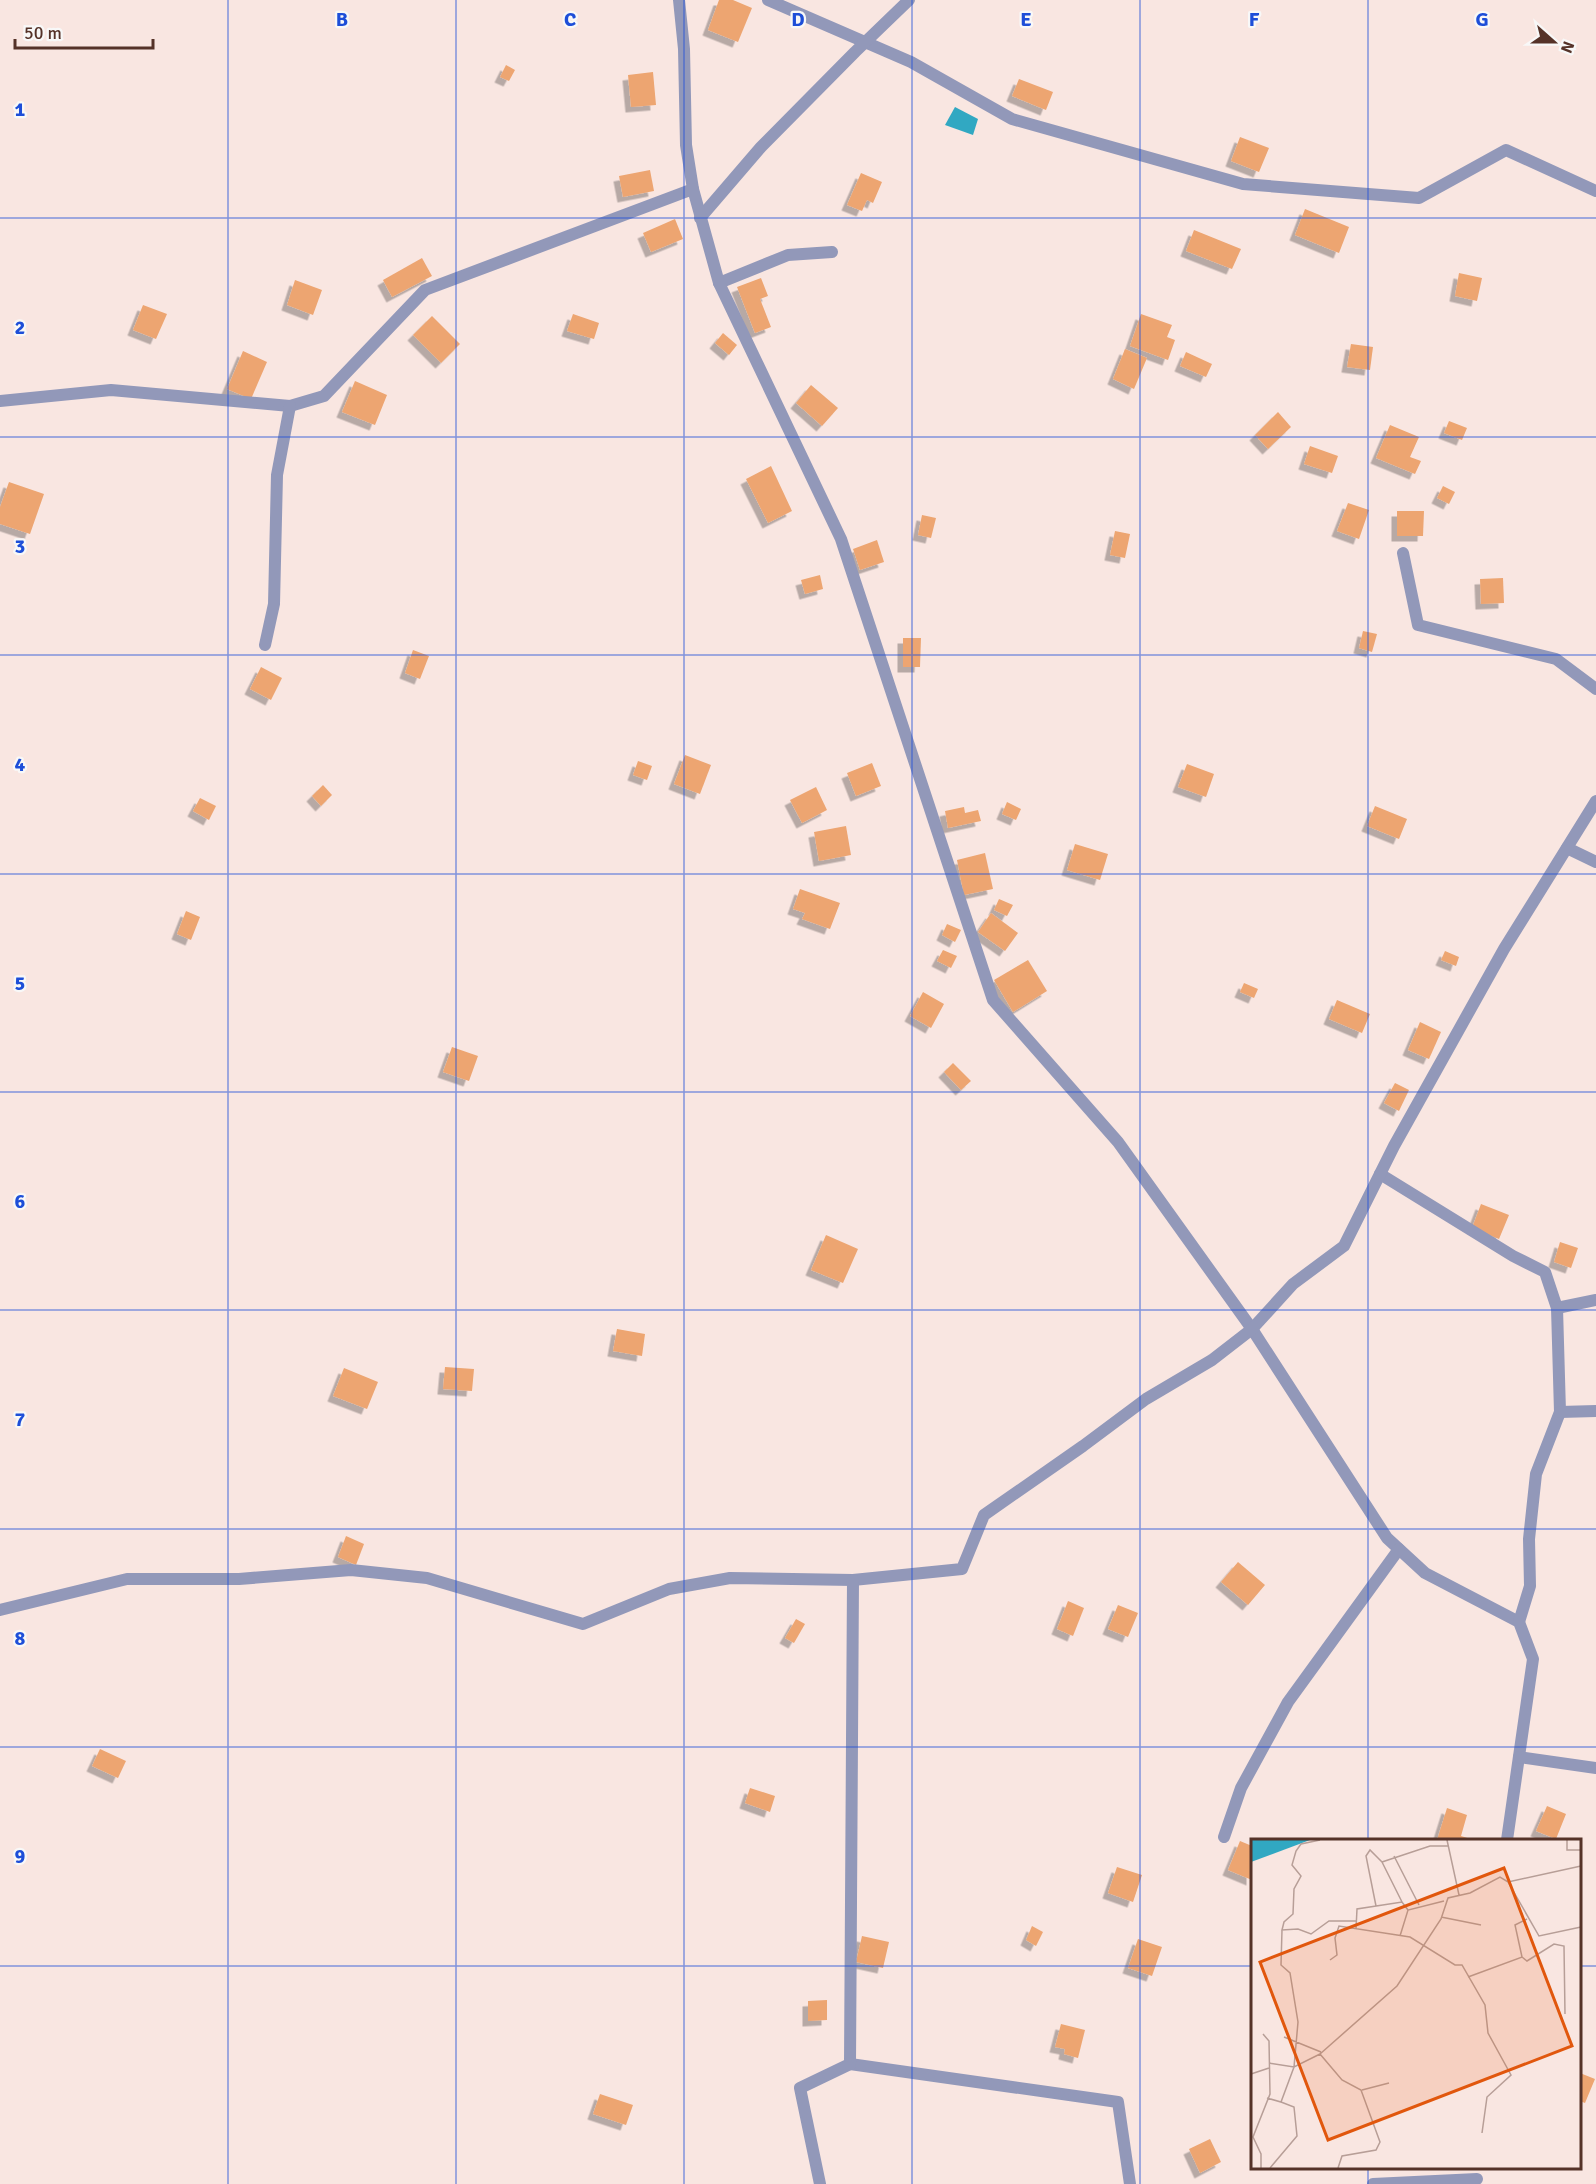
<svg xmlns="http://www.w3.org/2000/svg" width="1596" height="2184" font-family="Signika,sans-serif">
<defs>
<filter id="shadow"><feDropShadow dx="-5.5" dy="5.5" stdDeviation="0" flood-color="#0004"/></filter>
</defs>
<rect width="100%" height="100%" fill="#f9e6e1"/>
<path fill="#31a8c2" d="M955,107l23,12 -5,16 -28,-10z"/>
<g fill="#eda571" filter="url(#shadow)">
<path d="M719,0h14l19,8 -14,34 -30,-12z"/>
<path d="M506,65l9,5 -6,11 -9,-4z"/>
<path d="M653,72l3,33 -25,2 -3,-32z"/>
<path d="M1019,79l34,13 -7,18 -34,-14z"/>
<path d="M1240,137l29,11 -10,24 -28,-11z"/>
<path d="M650,170l4,21 -31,6 -4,-21z"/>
<path d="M861,173l21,9 -9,21 -6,-3 -5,11 -15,-6z"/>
<path d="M1305,209l44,18 -10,26 -44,-18z"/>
<path d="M675,219l8,20 -32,13 -8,-19z"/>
<path d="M1194,230l47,19 -9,20 -46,-18z"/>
<path d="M422,258l10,18 -40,21 -9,-17z"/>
<path d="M1459,273l23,5 -5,23 -22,-5z"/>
<path d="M761,278l7,18 -8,3 11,28 -16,6 -18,-46z"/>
<path d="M295,280l27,10 -9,25 -26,-10z"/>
<path d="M143,305l24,9 -11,25 -23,-9z"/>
<path d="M573,314l26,9 -5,16 -27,-8z"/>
<path d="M1141,314l31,11 -5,12 8,3 -7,20 -38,-14z"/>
<path d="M432,316l28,28 -19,19 -28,-28z"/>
<path d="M723,333l14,12 -8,10 -14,-12z"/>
<path d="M1351,344l22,3 -3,23 -23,-3z"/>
<path d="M1125,349l22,9 -13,31 -21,-10z"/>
<path d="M243,351l24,11 -16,37 -24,-10z"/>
<path d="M1186,352l26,12 -6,13 -26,-11z"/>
<path d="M355,381l32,14 -12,30 -33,-13z"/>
<path d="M811,385l27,23 -16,18 -26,-23z"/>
<path d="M1278,412l13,15 -23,22 -13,-14z"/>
<path d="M1449,421l18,7 -5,12 -18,-7z"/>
<path d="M1390,425l29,12 -9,20 11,4 -6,13 -39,-16z"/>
<path d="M1310,446l28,10 -6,17 -28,-9z"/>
<path d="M771,466l21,45 -24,12 -22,-44z"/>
<path d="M9,482l35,12 -14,40 -30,-10v-17z"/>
<path d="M1443,486l12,6 -6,12 -12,-6z"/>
<path d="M1348,503l21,7 -10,29 -22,-8z"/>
<path d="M1397,511h27l-1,25h-26z"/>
<path d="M922,515l14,3 -5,20 -13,-3z"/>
<path d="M1115,531l15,3 -5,24 -15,-3z"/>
<path d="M877,540l7,22 -24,8 -7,-21z"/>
<path d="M820,575l3,14 -18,5 -4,-14z"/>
<path d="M1503,578l1,25 -23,1 -1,-25z"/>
<path d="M1363,631l14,3 -5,18 -13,-4z"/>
<path d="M903,638h18l-1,29h-17z"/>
<path d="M413,650l16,6 -9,23 -15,-6z"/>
<path d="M261,667l21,11 -11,22 -21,-11z"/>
<path d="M685,755l26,10 -11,29 -26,-10z"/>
<path d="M638,761l14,5 -5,14 -14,-5z"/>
<path d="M872,763l9,23 -25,10 -9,-23z"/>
<path d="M1187,764l27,10 -8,23 -28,-10z"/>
<path d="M323,785l9,10 -11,11 -9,-10z"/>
<path d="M816,787l11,23 -25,13 -12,-23z"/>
<path d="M200,798l16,8 -7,14 -16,-9z"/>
<path d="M1007,802l14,7 -5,11 -14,-6z"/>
<path d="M1375,806l32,13 -8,20 -32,-13z"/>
<path d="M964,807l1,6 13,-3 3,11 -33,7 -3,-17z"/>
<path d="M846,826l5,29 -32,6 -5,-29z"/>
<path d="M1075,844l33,10 -8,26 -33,-10z"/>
<path d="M985,853l8,36 -29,6 -7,-35z"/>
<path d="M800,889l40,14 -10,26 -28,-10 3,-6 -12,-4z"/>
<path d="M999,899l14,6 -6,11 -13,-6z"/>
<path d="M186,911l14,6 -9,23 -14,-6z"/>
<path d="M991,913l27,20 -13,18 -27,-19z"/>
<path d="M947,924l14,6 -6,12 -13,-7z"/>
<path d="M943,950l14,6 -6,12 -14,-7z"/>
<path d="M1445,951l14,6 -3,9 -15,-6z"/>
<path d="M1028,960l19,31 -34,21 -19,-32z"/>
<path d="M1244,983l14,6 -4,9 -14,-6z"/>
<path d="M923,992l21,12 -13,24 -21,-12z"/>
<path d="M1337,1000l33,14 -8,19 -33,-14z"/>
<path d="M1420,1022l21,10 -12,27 -21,-9z"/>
<path d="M452,1047l26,9 -9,25 -26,-9z"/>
<path d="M953,1063l18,18 -10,9 -17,-18z"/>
<path d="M1395,1083l14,7 -10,21 -15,-8z"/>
<path d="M1481,1204l28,11 -10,24 -27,-11z"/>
<path d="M826,1235l32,14 -15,34 -32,-13z"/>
<path d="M1560,1242l18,6 -7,20 -17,-6z"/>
<path d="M617,1329l28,5 -3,22 -29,-5z"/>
<path d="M445,1367l29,2 -2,22 -29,-2z"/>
<path d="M344,1368l34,14 -11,27 -34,-13z"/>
<path d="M346,1536l18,8 -8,21 -18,-8z"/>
<path d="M1238,1562l27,23 -17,20 -27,-23z"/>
<path d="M1068,1601l16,7 -11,28 -16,-7z"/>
<path d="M1118,1605l20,8 -10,24 -20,-8z"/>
<path d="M796,1619l9,5 -11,19 -9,-5z"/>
<path d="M100,1749l26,12 -8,17 -26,-12z"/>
<path d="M750,1788l25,8 -5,16 -25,-9z"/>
<path d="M1547,1806l19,8 -10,25 -20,-8z"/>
<path d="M1447,1808l20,7 -6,21 13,4h-37z"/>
<path d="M1240,1841l12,5v34l-24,-10z"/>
<path d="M1117,1867l25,8 -9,27 -25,-9z"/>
<path d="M1032,1926l11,6 -7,14 -10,-6z"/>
<path d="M862,1936l27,6 -6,26 -27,-6z"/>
<path d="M1138,1939l24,8 -10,29 -24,-8z"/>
<path d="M827,2000v20l-19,1v-20z"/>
<path d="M1061,2024l24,6 -7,28 -14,-4 1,-5 -10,-2z"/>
<path d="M1580,2073l15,6 -10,24 -5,-2z"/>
<path d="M600,2094l33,11 -7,20 -33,-11z"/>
<path d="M1210,2139l11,23 -21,11 -11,-24z"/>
</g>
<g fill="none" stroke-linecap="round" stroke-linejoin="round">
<g stroke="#9298b9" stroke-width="12">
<path d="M679,0l5,49 2,96 7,44"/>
<path d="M768,0l143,62 101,57 231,65 176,14 87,-48 90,41"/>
<path d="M700,218l61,-71 94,-95 54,-52"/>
<path d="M719,283l69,-28 44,-3"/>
<path d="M0,401l111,-11 179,16 34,-10 101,-106 268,-101 26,94 122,256 152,461 125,142 134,187 135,209 38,35 94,49 14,37 -26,181"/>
<path d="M1403,553l15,72 138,34 40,30"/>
<path d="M265,645l9,-41 3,-129 13,-69"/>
<path d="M1567,848l29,14"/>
<path d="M1380,1174l133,82 32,16 12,36 3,104 -24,62 -7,65 1,47 -11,36"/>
<path d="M1557,1308l39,-8"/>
<path d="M1560,1412l36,-1"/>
<path d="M0,1610l127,-31h112l112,-9 76,8 156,46 86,-35 61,-11 123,2 109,-11 22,-54 99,-69 63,-47 66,-39 40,-31 41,-45 51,-38 50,-100 110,-197 92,-148"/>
<path d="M1519,1757l77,11"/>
<path d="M1224,1837l17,-49 47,-86 111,-153"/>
<path d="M850,2064l268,38 12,82"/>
<path d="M820,2184l-20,-96 50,-24 3,-484"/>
<path d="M1373,2184l104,-5"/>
</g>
</g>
<path fill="none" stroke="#1d4ed8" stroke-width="1.5" stroke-opacity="0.55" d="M228,0v2184M456,0v2184M684,0v2184M912,0v2184M1140,0v2184M1368,0v1840M0,218h1596M0,437h1596M0,655h1596M0,874h1596M0,1092h1596M0,1310h1596M0,1529h1596M0,1747h1596M0,1966h1252M1580,1966h16M1368,2168v16"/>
<g transform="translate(1251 1839)">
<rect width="330" height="330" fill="#f9e6e1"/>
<path d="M0,1h59l-59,22z" fill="#31a8c2"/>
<path fill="none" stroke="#b79e97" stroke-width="1.5" d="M69,1l-19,4 -5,7 -4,14 9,11 -7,13 -1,25 -9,8 -2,8 16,-1 13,5 18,-13h27M196,1l12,55M316,1v10h14M143,17l25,49M257,43l31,54 42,-9M151,63l-20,-40 48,-16h18M125,67l-10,-50 4,-6 12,12M190,78l40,8M105,90l1,-20 45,-7 6,8M149,97l8,-26 36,-9M271,118l-7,-32 12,-6M79,121l7,-5 -2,-17 4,-12 71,11 45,28h7l23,40 3,28 23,42 -24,22 -5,36M217,138l54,-20 5,4 27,-17 10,2 1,68M33,198l37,15M18,224l25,4 26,-13M0,235l18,-6M111,251l27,-7M16,259l14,4 13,-35 4,-45 -8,-49 -9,-8 1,-35M10,329v-14l-8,-17 17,-43 -1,-53 -6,-7M19,329l27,-32 -3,-29 -13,-5M87,329l4,-12 34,-6 4,-8 -19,-52 -19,-10 -22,-26 77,-68 44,-67 7,-21 22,-5 30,-16 8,5 73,-16"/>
<path fill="#e1570d" fill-opacity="0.15" stroke="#e1570d" stroke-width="3" d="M253,29l68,178 -244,94 -68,-178z"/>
<rect width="330" height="330" fill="none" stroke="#553228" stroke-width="3"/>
</g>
<g font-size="20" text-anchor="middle" font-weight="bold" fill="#1d4ed8" stroke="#f8f8f8" stroke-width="4.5" stroke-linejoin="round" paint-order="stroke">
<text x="342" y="26">B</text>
<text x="570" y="26">C</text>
<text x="798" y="26">D</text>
<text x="1026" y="26">E</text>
<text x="1254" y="26">F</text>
<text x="1482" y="26">G</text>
<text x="20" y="116">1</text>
<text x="20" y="334">2</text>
<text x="20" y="553">3</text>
<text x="20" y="771">4</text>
<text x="20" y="990">5</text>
<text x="20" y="1208">6</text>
<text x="20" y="1426">7</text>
<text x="20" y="1645">8</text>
<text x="20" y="1863">9</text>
</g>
<g transform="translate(1554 42) rotate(111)" stroke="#f8f8f8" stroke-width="4.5" paint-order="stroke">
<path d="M0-4.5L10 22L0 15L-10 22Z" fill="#553228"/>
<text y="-9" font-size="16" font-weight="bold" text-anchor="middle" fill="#553228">N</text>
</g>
<path d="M15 39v9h138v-9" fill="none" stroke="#553228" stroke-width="3"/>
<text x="24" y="39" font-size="18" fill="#553228" stroke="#f8f8f8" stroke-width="4.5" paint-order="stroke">50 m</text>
</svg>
